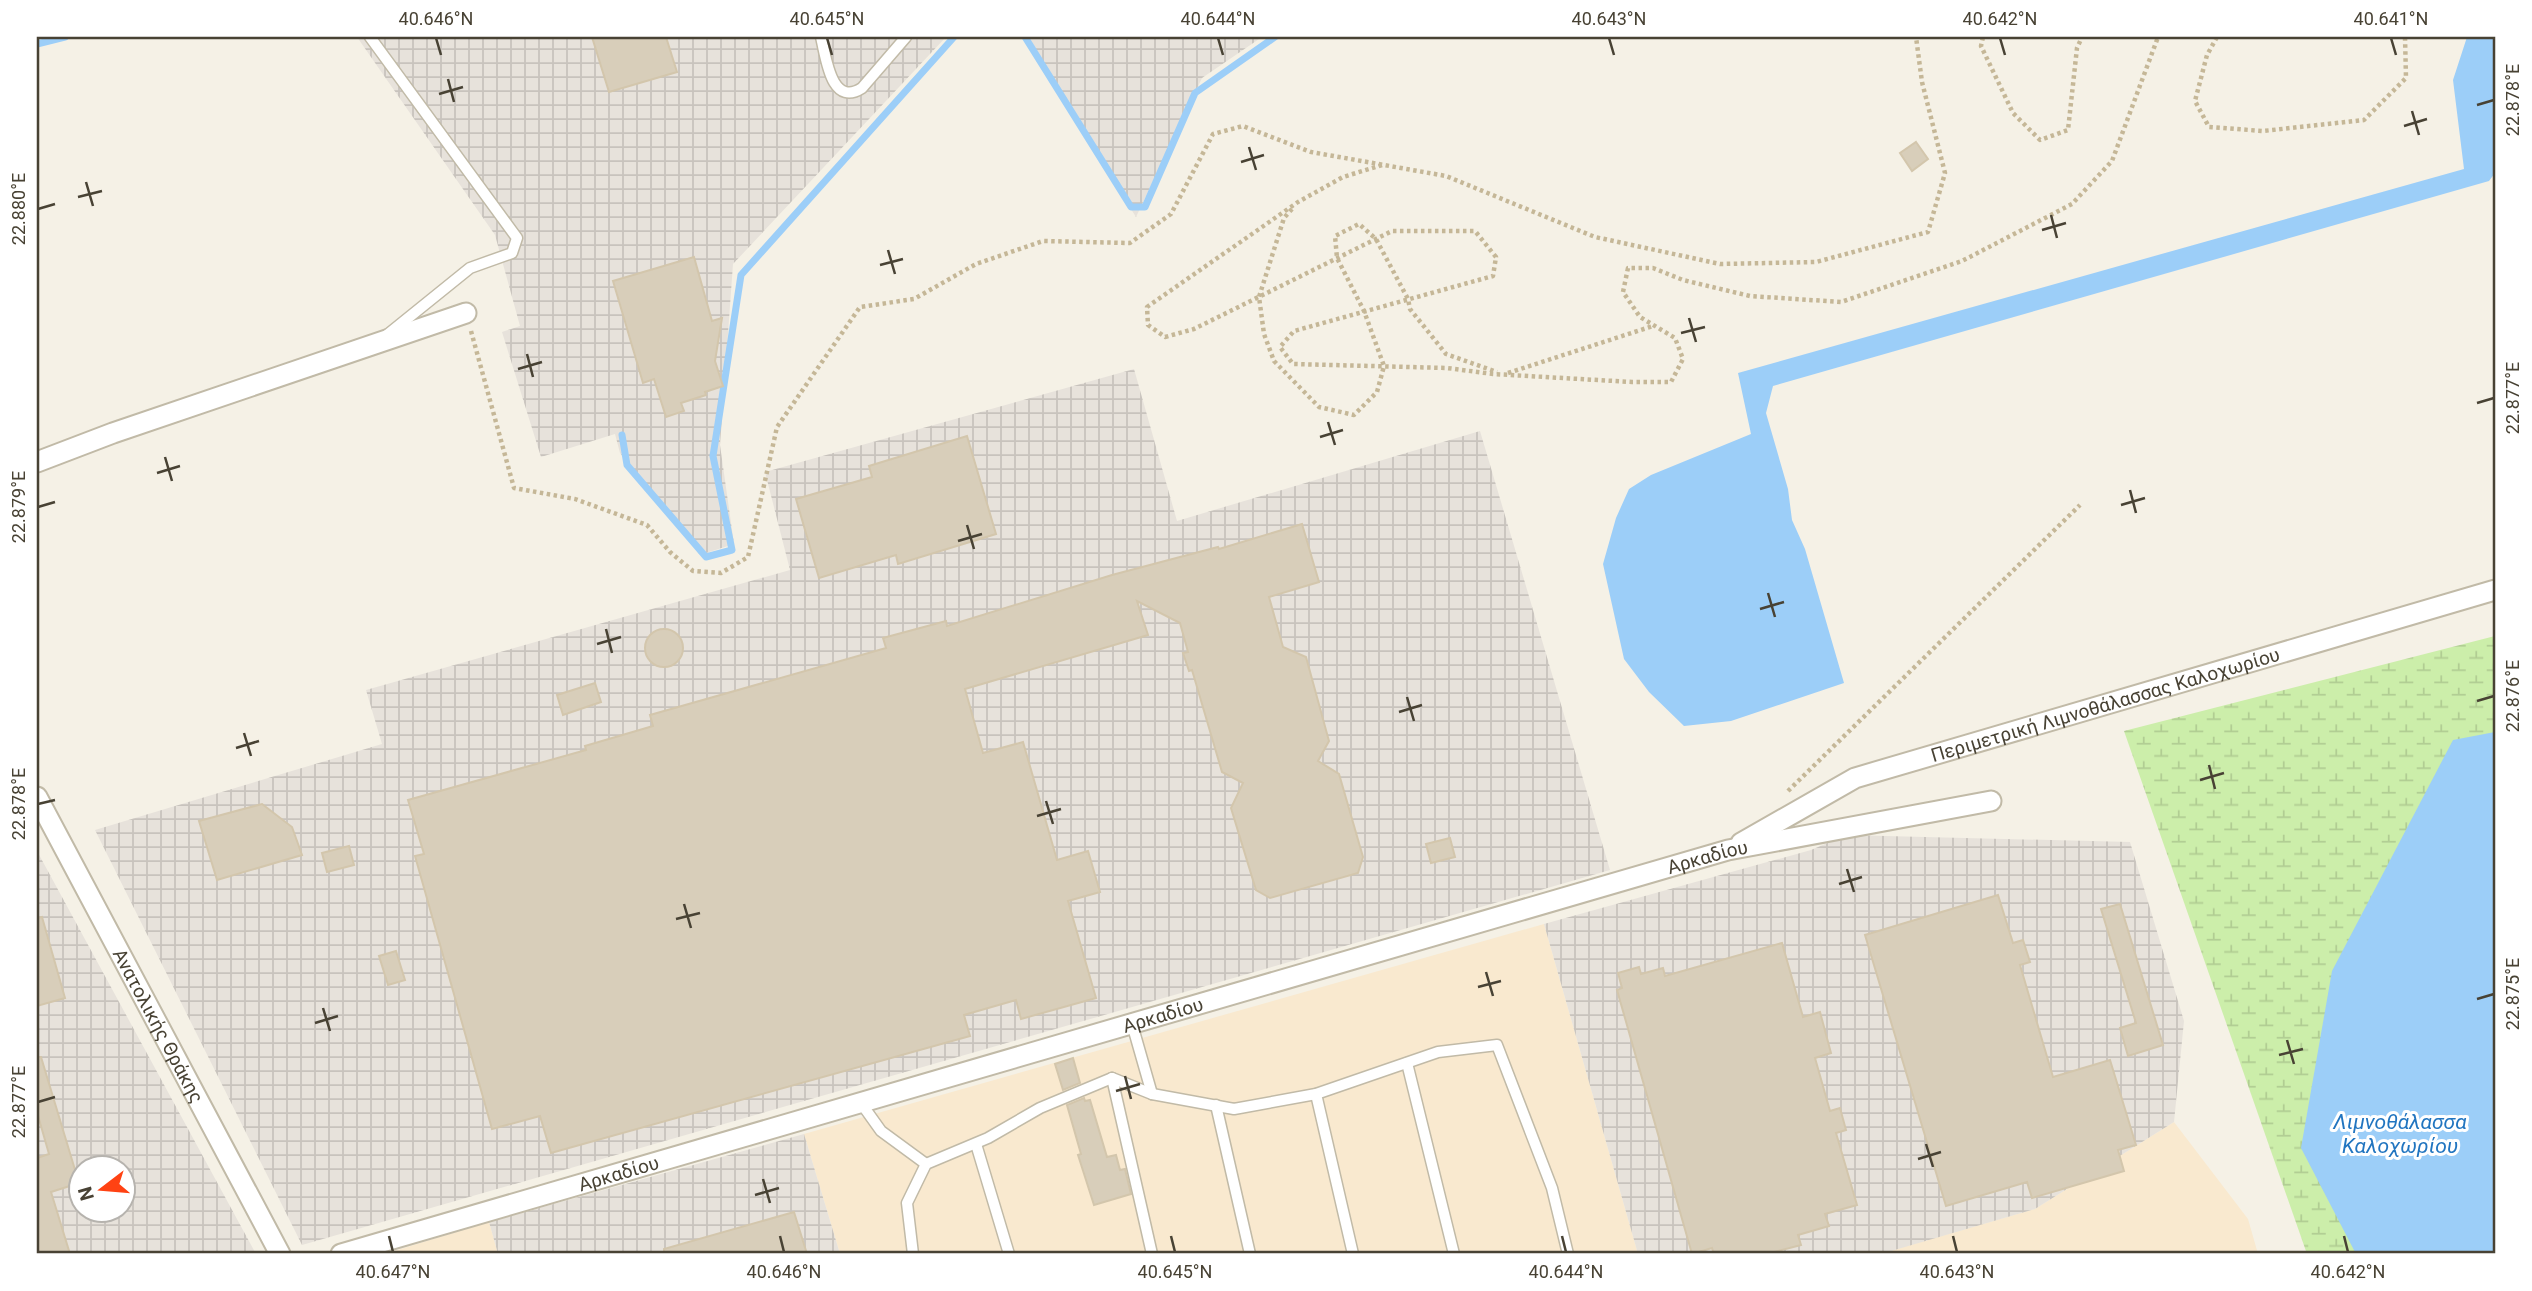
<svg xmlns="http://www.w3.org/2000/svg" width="2532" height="1291" font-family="Roboto,sans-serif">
<defs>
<pattern id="industrial-grid" width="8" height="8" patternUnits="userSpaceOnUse" patternTransform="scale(1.75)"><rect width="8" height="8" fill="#e7e2db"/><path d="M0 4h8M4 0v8" fill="none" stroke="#c8c3bd"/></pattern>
<pattern id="wetland-marsh" width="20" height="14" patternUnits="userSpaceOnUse" patternTransform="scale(1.75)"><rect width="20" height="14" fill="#cea"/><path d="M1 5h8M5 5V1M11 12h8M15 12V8" fill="none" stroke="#b1cd93"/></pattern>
</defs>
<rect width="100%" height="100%" fill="#f5f1e6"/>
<g fill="#f9e9cf">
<path d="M1544,924l94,330h-798l-36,-120z"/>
<path d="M2174,1122l74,97 10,35h-379l156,-45z"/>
<path d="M489,1222l9,32h-114z"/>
</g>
<g fill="url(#industrial-grid)" fill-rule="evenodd">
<path d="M357,37h589l-213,227 -13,181 14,99 -34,11 -80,-102 -5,-19 -74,23 -39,-125 18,-6 -25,-91z"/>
<path d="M1022,37h240l-60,41 -66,139z"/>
<path d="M1134,369l43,152 303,-90 130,439 -1308,375 -207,-415 287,-86 -16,-54 424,-120 -25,-98z"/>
<path d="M1846,835l284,7 54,179 -10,101 -139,87 -154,45h-243l-94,-330 267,-74z"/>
<path d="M37,851l219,403h-219zM80,1168h42v42h-42z"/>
<path d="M804,1134l36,120h-342l-9,-32z"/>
</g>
<path fill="url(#wetland-marsh)" d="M2495,636v618h-188l-183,-523z"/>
<g fill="#9ccef8">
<path d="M2467,37h28v136l-6,8 -716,205 -7,27 22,76 4,31 13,29 39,134 -113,38 -47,5 -35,-34 -25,-33 -21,-95 13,-46 13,-29 22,-14 100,-41 -13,-61 726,-204 -11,-89z"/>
<path d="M2495,732v522h-139l-55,-106 31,-177 121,-231z"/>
</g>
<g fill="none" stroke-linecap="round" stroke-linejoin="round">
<g stroke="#9ccef8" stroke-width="7">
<path d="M1025,37l106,170h14l50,-114 80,-56"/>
<path d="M37,44l28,-7"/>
<path d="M622,435l5,30 79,92 26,-7 -19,-94 28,-181 213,-238"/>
</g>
</g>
<g fill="#d8ceba" stroke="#d3c6ac" stroke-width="2">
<path d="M592,37h74l11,35 -68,20z"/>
<path d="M1916,142l12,17 -16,12 -12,-18z"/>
<path d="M694,257l18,64 10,-3 -7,43 8,25 -18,6 1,3 -25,8 3,8 -18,6 -12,-38 -11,4 -30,-102z"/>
<path d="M967,436l29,98 -98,30 -2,-9 -77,23 -23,-79 76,-22 -3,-11z"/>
<path d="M1302,524l17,58 -50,15 14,50 23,10 23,84 -11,20 21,13 24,83 -5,16 -88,25 -14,-8 -25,-82 12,-25 -21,-11 -30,-102 -3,1 -6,-18 5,-1 -8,-29 -43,-22 11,34 -183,54 18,64 40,-11 34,118 31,-9 12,41 -32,9 28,97 -75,21 -5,-19 -52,15 6,21 -419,117 -11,-37 -48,13 -77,-273 9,-2 -16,-54 178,-50 -1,-4 68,-20 -3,-11 236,-67 -3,-10 63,-17 1,5 165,-51 106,-28 1,2z"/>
<circle cx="664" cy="648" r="19"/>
<path d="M595,683l6,19 -38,13 -6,-20z"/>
<path d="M262,804l30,23 10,28 -85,25 -18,-59z"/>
<path d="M1450,838l5,19 -24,6 -5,-19z"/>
<path d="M349,846l5,19 -27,7 -5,-19z"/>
<path d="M1998,895l15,48 10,-3 7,22 -10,3 33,112 57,-17 26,85 -18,5 6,21 -92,27 -5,-16 -81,24 -81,-271z"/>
<path d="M2120,904l43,141 -35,11 -8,-28 16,-5 -35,-114z"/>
<path d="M42,917l23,81 -28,8v-88z"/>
<path d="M1782,943l21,74 17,-5 11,41 -16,5 15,53 10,-3 6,22 -10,3 21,72 -32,9 4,12 -31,9 3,10 -34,9h-53l-2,-6 -20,6 -75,-264 5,-2 -4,-15 21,-6 2,7 22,-6 2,8z"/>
<path d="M396,951l9,29 -17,5 -9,-29z"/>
<path d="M37,1057h4l38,126 -28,9 19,62h-33v-96l12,-4 -12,-42z"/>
<path d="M1073,1058l7,25 -17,7 -8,-26z"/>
<path d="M1084,1098l1,3 5,-1 17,57 9,-2 4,15 5,-1 6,25 -37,11 -16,-50 3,-1 -14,-49z"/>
<path d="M794,1212l13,42h-143v-5z"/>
</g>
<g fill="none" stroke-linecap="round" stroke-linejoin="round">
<defs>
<g id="service">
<path d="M370,37l147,201 -5,15 -42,15 -83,67"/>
<path d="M821,37c5,20 10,71 41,51l44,-51"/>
<path d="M1132,1024l20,70"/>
<path d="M1407,1063l47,191"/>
<path d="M1112,1078l40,176"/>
<path d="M1316,1094l37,160"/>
<path d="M861,1103l20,28 45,33"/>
<path d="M1216,1105l34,149"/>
<path d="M976,1144l33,110"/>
<path d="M913,1254l-6,-51 19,-39 62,-26 52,-30 72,-30 40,16 82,15 82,-15 122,-42 59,-7 55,143 16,66"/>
</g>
<g id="minor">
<path d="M37,462l76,-29 353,-120"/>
<path id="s1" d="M37,797l243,457"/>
<path id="s2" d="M1741,843l114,-65 640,-188"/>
<path id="s3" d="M341,1254l1387,-404 263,-49"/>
</g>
</defs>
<use href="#service" stroke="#c1baa7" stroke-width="13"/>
<use href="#minor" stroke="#c1baa7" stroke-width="23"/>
<g stroke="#c5b797" stroke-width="4.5" stroke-dasharray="3.5 3.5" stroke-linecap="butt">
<path d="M1983,37l-2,9 32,67 27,27 28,-10 9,-82 5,-11"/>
<path d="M2217,37l-10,18 -12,46 14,26 54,4 101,-11 42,-42 -1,-41"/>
<path d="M1382,165l-39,12 -45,25 -151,105 1,18 17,12 29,-8 198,-98h83l21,26 -3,19 -199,55 -14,16 13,17 154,4 46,6 139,8h39l12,-23 -8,-21 -35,-21 -17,-25 5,-24h25l30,12 67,16 91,6 121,-41 110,-57 40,-43 46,-124"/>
<path d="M1292,209l-8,9 -25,79 5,37 10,27 45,46 35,8 23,-23 7,-26 -20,-55 -27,-53 -2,-22 24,-12 17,15 32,60 2,10 36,45 51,18"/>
<path d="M471,331l43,157 61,11 72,26 23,27 23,19 28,2 27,-16 29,-130 83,-120 54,-8 62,-35 67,-23 87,2 41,-29 42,-80 30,-8 68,26 135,24 149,61 125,27 96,-2 112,-30 17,-59 -23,-91 -6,-45"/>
<path d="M1508,373l145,-47"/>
<path d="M1788,791l292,-286"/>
</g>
<use href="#service" stroke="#fff" stroke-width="10"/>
<use href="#minor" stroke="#fff" stroke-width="19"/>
</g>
<path fill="none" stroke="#484234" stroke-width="2.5" d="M436,38l5,17M827,38l5,17M1218,38l5,17M1609,38l5,17M2000,38l5,17M2391,38l5,17M448,79l6,23M439,94l24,-7M2477,105l17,-5M2412,111l7,24M2404,126l23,-7M1249,147l7,23M1241,162l23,-7M86,182l7,24M78,197l24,-6M38,209l17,-5M2051,215l6,23M2042,230l24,-7M888,250l7,24M880,265l23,-6M1689,318l7,24M1681,333l24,-6M527,354l6,23M518,369l24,-7M2477,403l17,-5M1328,422l7,23M1320,437l23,-7M165,457l7,24M157,473l23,-7M2130,490l6,23M2121,505l24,-7M38,507l17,-5M967,525l7,24M958,541l24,-7M1768,593l7,24M1760,609l24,-7M606,629l6,24M597,644l24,-7M1407,697l7,24M2477,701l17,-5M1399,712l23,-7M244,733l7,23M236,748l23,-7M2209,765l6,24M2200,780l24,-7M1046,801l7,23M38,804l17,-4M1037,816l24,-7M1847,869l7,23M1839,884l23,-7M684,904l7,24M676,919l24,-6M1486,972l7,24M1478,987l23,-6M2477,999l17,-5M323,1008l7,23M315,1023l23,-7M2287,1040l7,24M2279,1055l24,-6M1125,1076l6,23M1116,1091l24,-7M38,1102l17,-5M1926,1144l7,23M1918,1159l23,-7M763,1179l7,24M755,1195l24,-7M389,1236l4,16M780,1236l4,16M1171,1236l4,16M1562,1236l4,16M1953,1236l4,16M2344,1236l4,16"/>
<g text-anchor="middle" stroke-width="6" stroke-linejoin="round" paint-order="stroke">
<g font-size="19" fill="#484234" stroke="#fff">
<text dy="7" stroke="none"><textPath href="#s2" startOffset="392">Περιμετρική Λιμνοθάλασσας Καλοχωρίου</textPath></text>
<text dy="7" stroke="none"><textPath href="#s3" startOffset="1423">Αρκαδίου</textPath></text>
<text dy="7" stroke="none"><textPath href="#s3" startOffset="856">Αρκαδίου</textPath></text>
<text dy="7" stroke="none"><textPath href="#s1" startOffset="259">Ανατολικής Θράκης</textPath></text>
<text dy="7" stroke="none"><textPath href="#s3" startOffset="289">Αρκαδίου</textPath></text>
</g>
<g font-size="21" font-style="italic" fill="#2175c0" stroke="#fff">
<text x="2400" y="1129">Λιμνοθάλασσα<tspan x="2400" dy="24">Καλοχωρίου</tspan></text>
</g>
</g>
<rect width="2532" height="1291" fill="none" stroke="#ffffff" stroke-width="77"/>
<g transform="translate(102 1189) rotate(254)"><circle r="33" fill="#ffffff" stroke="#b6b3ae" stroke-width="2"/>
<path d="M0-5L12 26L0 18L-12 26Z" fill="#ff4213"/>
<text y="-10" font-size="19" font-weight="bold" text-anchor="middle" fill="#484234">N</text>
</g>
<rect x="38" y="38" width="2456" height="1214" fill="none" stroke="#484234" stroke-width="2.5"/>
<g font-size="18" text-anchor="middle" fill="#484234">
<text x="436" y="25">40.646°N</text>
<text x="827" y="25">40.645°N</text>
<text x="1218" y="25">40.644°N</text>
<text x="1609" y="25">40.643°N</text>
<text x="2000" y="25">40.642°N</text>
<text x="2391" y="25">40.641°N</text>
<text transform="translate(2513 100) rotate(-90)" y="6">22.878°E</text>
<text transform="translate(19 209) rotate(-90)" y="6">22.880°E</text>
<text transform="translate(2513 398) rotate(-90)" y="6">22.877°E</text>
<text transform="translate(19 507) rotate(-90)" y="6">22.879°E</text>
<text transform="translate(2513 696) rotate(-90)" y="6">22.876°E</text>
<text transform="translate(19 804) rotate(-90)" y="6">22.878°E</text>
<text transform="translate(2513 994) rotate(-90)" y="6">22.875°E</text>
<text transform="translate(19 1102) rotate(-90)" y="6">22.877°E</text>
<text x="393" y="1278">40.647°N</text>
<text x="784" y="1278">40.646°N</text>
<text x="1175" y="1278">40.645°N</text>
<text x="1566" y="1278">40.644°N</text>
<text x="1957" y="1278">40.643°N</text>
<text x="2348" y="1278">40.642°N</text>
</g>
</svg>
